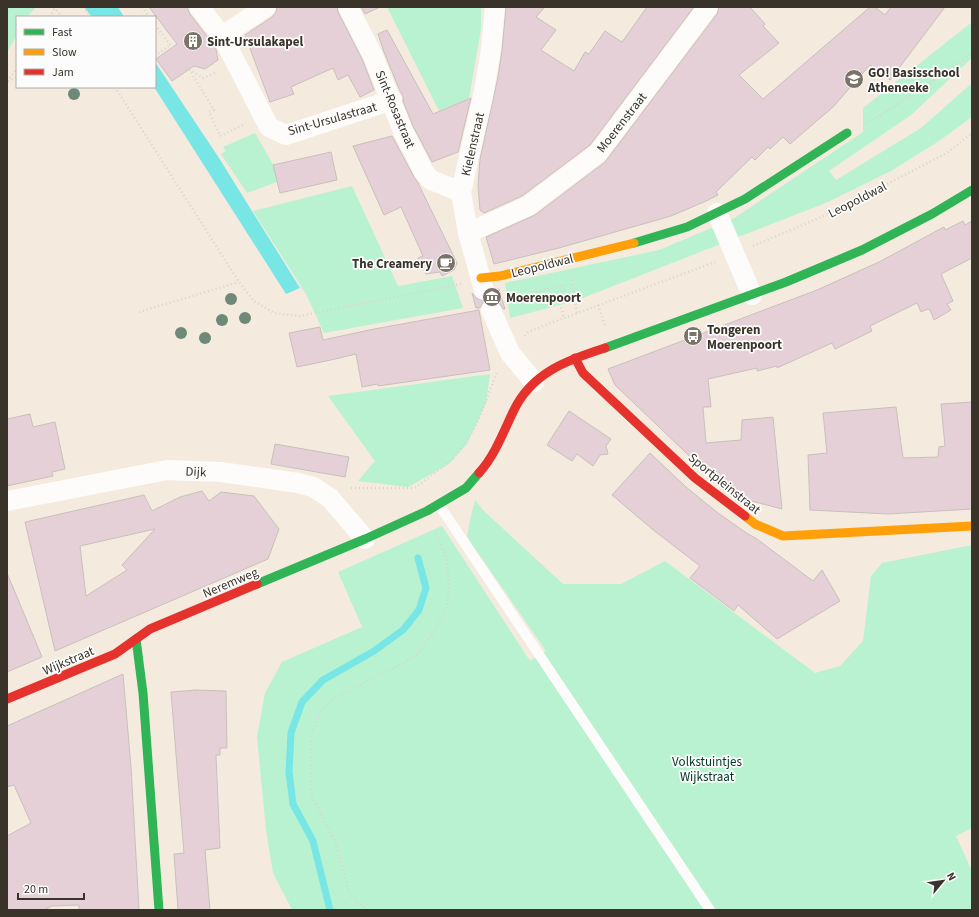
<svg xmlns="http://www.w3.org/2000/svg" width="979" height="917" font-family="'Source Sans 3',sans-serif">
<rect width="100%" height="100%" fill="#f4ebde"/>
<g fill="#b8f2d1">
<path d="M7,7h29l-9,10h-10v18l-10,17z"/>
<path d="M387,7h94v22l-12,69 -30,13z"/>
<path d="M972,22v36l-61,57 -82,56 7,9 85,-52 51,-45v34l-33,24 -48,30 -63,31 -253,99 -65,17 -5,-35 154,-33 74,-31 130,-87v-24z"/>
<path d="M255,133l19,33 3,16 -30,11 -26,-39 5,-3 -3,-4z"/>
<path d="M352,186l46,100 54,-10 11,32 -139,25 -18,-39 -53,-83z"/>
<path d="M490,374l-4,29 -19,41 -18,20 -41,23 -50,-6 17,-20 -47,-65z"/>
<path d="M475,500l9,11 79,73h58l44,-23 150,112 25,-7 23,-25 8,-65 11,-13 90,-18v283l-16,8 16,35v39h-680l-19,-37 -7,-43 -9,-93 8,-44 17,-31 80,-35 -24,-55 104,-46 88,135 16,-10 -79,-114 3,-17z"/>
</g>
<g fill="#77e6e5">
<path d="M84,7h34l6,10h-32z"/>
<path d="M155,62l64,96 81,130 -14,6 -132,-207z"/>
</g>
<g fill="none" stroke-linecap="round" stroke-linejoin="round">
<path stroke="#77e6e5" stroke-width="7" d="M330,910l-17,-69 -20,-37 -4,-32 2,-39 11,-31 21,-22 51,-29 29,-21 16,-20 7,-22 -8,-30"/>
</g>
<g fill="#e4d0d6" stroke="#c9c0bd" fill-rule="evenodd">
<path d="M149,7h38l3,7 23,30 3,5 2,11 -13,9 -11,-3 -22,15 -16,-22 21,-15z"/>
<path d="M277,7h60l1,5 25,49 11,29 -14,7 -12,-22 -10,5 -5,-12 -42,19 3,7 -24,8 -25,-67 27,-18 4,-5z"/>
<path d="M361,7h19l-15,7z"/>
<path d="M506,7h39l-9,10 20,13 -15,20 33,21 11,-19 4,2 16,-23 17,11 25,-35h47l-104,138 -68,51 -38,17 -4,-3 -2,-24 2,-27 18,-82 4,-27z"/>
<path d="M719,7h31l15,17 -2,2 16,17 -40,32 24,24 107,-92h5l10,8 6,-8h54l-55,73 -20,-15 -37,42 -43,37 -7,-7 -13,12 -2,-2 -13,13 -3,-3 -36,35 2,3 -14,7 -33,14 -112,32 -65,16 -8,-27 49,-22 70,-53 112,-148z"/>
<path d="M387,30l46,84 38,-16 -13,54 -26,10 -19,-36 -10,-25v-5l-3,-5 -16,-39 -6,-18z"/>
<path d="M392,136l22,41 4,6 39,80 -3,7 -12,6 -2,-4 -14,2 -8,-16 5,-2 -22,-49 -17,8 -31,-69z"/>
<path d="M331,152l6,28 -57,13 -7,-28z"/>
<path d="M963,221l2,4 7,-4v37l-31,16 12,27 -6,3 4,6 -17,10 -4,-10 -2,-1 -7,3 -4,-9 -47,23 2,5 -37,18 -3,-6 -55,25v-2l-20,5v-3l-49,11 3,28h-8l3,36 35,-3 1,-20 31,-3 9,92 -42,-11 -6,-5 -31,-24 -88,-84 -7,-16 209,-79 62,-28 65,-35 1,3z"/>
<path d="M495,289h4l6,20h-2l-5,-8 -7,-2 4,-6z"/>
<path d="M472,293l4,5 8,3 -4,7h-4z"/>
<path d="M479,310l11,60 -112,16v-2l-16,3 -6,-33 -25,6 -34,7 -8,-34 31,-6 3,13 51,-11z"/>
<path d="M972,402v107l-84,5 -78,-4 -2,-55 19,-2 -4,-40 73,-6 7,51 35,-1 1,-10 6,-1 -4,-42z"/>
<path d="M569,411l42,28 -5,7 2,8 -8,1 -7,11 -16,-12 -5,7 -25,-16z"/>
<path d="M30,414l3,13 22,-5 10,47 -13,3 1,4 -46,10v-67z"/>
<path d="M275,444l74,13 -4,20 -74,-13z"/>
<path d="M650,453l36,34 32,26 30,21 9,5 56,42 9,-11 18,31 -63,38 -39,-34 -4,6 -44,-33 10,-12 -48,-37 -40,-34z"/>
<path d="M202,491l7,10 12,-9 33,4 25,33 -11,30 -213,92 -30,-129 119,-27 8,16 28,-14zM155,529l-33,36 5,5 -41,26 -6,-50z"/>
<path d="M7,573l35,84 -35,15z"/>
<path d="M123,674l8,93 8,143h-60v-5l-27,1 -8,4h-37v-74l24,-13 -17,-38 -7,2v-61z"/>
<path d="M196,690l30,1 1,57h-7v7h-4l4,93 -15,2 5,60h-32l-4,-56 10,-1 -13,-161z"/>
</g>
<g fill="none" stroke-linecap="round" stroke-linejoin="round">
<g stroke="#d8d5d1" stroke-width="2.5" stroke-dasharray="1 3" stroke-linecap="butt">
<path d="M54,7l8,10"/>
<path d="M83,7l8,10"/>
<path d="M142,7l7,10"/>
<path d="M50,17l5,-9"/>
<path d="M155,25l34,44 14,9 14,-6"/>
<path d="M155,56l15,-11"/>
<path d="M189,69l25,41 -5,2 11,24 23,-11 -1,-2"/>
<path d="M7,81l10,-12"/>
<path d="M8,81l9,-4"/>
<path d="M47,87l2,3"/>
<path d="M115,87l124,195 15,19 20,12 26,3 161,-32"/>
<path d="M866,124l12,-7 88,-59 6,-6"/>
<path d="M753,246l80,-34 114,-59 25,-20"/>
<path d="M572,280l5,33"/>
<path d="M509,299l54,-14 1,6 -7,2 7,25"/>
<path d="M598,305l7,20"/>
<path d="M139,312l100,-30"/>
<path d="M525,336l3,-4 28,-11 159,-59"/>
<path d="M351,488h64l38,-29 24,-35 20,-52"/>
<path d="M367,910l-17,-15 -15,-54 -24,-46v-60l8,-20 14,-16 82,-42 17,-22 15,-27 2,-25 -3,-26 -11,-26"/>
</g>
<path stroke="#fdfcfa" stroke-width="10" d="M439,505l271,405"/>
<g stroke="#fdfcfa" stroke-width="20">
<path d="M199,7l23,29 47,91 17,8 106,-35"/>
<path d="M348,7l25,49 30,75 21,41 7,8 30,12"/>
<path d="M222,36l44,-29"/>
<path d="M717,213l35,82"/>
<path d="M468,233l60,-27 70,-53 110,-146"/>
<path d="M484,290l-16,-57 -7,-41 22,-96 8,-47 4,-42"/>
<path d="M491,310l19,43 24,29"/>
<path d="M7,501l160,-31 54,2 77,11 15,4 17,11 35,41"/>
</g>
<g stroke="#30b455" stroke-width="9">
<path d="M634,243l53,-16 58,-28 102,-66"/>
<path d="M605,348l181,-66 76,-32 70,-36 40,-24"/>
<path d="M257,584l108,-45 62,-28 39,-23 13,-15"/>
<path d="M136,639l7,54 16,217"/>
</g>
<g stroke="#ff9f0a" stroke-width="9">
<path d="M481,278l19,-2 134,-33"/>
<path d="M745,516l10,8 28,12 189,-10"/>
</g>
<g stroke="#e5322d" stroke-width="9">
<path d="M575,358l8,15 112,105 50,38"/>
<path d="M479,473c16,-18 24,-40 34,-61 18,-39 54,-52 92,-64"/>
<path d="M7,699l108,-45 35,-25 107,-45"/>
</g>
</g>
<g fill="#6e8978">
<circle cx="74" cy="94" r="6"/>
<circle cx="231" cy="299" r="6"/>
<circle cx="245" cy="318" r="6"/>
<circle cx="222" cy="320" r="6"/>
<circle cx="181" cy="333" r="6"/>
<circle cx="205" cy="338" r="6"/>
</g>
<defs>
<symbol id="building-disc" viewBox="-11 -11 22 22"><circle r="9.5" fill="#7a7368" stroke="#fcfcfc"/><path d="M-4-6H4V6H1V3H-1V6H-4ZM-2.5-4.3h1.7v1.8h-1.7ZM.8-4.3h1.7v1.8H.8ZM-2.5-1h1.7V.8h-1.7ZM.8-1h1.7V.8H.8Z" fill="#fff"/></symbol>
<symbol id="school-disc" viewBox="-11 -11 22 22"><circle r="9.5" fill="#7a7368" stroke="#fcfcfc"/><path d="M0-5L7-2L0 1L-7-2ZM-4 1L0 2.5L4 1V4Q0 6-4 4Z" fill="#fff"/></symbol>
<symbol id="cafe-disc" viewBox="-11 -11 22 22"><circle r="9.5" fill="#7a7368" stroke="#fcfcfc"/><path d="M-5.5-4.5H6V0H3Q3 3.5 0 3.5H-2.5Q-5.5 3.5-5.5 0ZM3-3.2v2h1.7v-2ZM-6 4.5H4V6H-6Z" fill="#fff"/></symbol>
<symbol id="museum-disc" viewBox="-11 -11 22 22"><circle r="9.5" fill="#7a7368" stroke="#fcfcfc"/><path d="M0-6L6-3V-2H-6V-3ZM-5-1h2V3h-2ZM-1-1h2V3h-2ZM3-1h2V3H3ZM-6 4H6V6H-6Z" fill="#fff"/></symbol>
<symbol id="bus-disc" viewBox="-11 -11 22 22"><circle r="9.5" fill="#7a7368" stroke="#fcfcfc"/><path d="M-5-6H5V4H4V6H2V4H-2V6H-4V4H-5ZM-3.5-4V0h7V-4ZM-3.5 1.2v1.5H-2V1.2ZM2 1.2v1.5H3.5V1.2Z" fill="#fff"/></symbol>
</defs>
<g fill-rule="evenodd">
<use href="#building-disc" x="182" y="30" width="22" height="22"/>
<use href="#school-disc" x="843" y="68" width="22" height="22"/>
<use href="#cafe-disc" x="435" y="252" width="22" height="22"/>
<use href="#museum-disc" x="481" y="286" width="22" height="22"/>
<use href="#bus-disc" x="682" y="325" width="22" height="22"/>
</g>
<g text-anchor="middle" stroke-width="3.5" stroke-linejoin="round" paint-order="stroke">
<g font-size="13" font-weight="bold" fill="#393329" stroke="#fcfcfc" text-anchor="start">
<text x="207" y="46">Sint-Ursulakapel</text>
<text x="868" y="77">GO! Basisschool<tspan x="868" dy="15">Atheneeke</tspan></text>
<text x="432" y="268" text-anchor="end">The Creamery</text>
<text x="506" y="302">Moerenpoort</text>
<text x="707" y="334">Tongeren<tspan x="707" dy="15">Moerenpoort</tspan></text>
</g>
<g font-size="13" fill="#393329" stroke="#fcfcfc">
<text transform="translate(396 109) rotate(67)" y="5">Sint-Rosastraat</text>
<text transform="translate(332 118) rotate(-16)" y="5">Sint-Ursulastraat</text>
<text transform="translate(621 122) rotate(-52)" y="5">Moerenstraat</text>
<text transform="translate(472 144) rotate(-77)" y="5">Kielenstraat</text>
<text transform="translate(857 199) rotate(-27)" y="5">Leopoldwal</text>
<text transform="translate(542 265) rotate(-14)" y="5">Leopoldwal</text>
<text transform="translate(196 471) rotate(3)" y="5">Dijk</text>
<text transform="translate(725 483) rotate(39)" y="5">Sportpleinstraat</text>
<text transform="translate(230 582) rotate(-23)" y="5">Neremweg</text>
<text transform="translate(68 660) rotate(-23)" y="5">Wijkstraat</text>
</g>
<g font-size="13" fill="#013825" stroke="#fcfcfc">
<text x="707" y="766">Volkstuintjes<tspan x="707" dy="15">Wijkstraat</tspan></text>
</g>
</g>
<rect width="979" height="917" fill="none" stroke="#393329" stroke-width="16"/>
<rect x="16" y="16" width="140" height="72" fill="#fcfcfc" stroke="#aeaca8"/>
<rect x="24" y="29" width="20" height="6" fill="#30b455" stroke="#aeaca8"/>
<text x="52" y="36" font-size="12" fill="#393329">Fast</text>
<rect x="24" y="49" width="20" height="6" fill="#ff9f0a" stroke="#aeaca8"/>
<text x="52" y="56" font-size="12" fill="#393329">Slow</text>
<rect x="24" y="69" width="20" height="6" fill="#e5322d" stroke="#aeaca8"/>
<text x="52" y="76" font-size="12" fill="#393329">Jam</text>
<g transform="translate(943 881) rotate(61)" stroke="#fcfcfc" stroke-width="3" paint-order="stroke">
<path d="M0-3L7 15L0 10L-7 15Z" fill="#393329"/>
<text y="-6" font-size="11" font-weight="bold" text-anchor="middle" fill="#393329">N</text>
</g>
<path d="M18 893v6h66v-6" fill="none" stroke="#393329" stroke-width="2"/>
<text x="24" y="893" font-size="12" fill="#393329" stroke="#fcfcfc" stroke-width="3" paint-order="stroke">20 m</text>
</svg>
